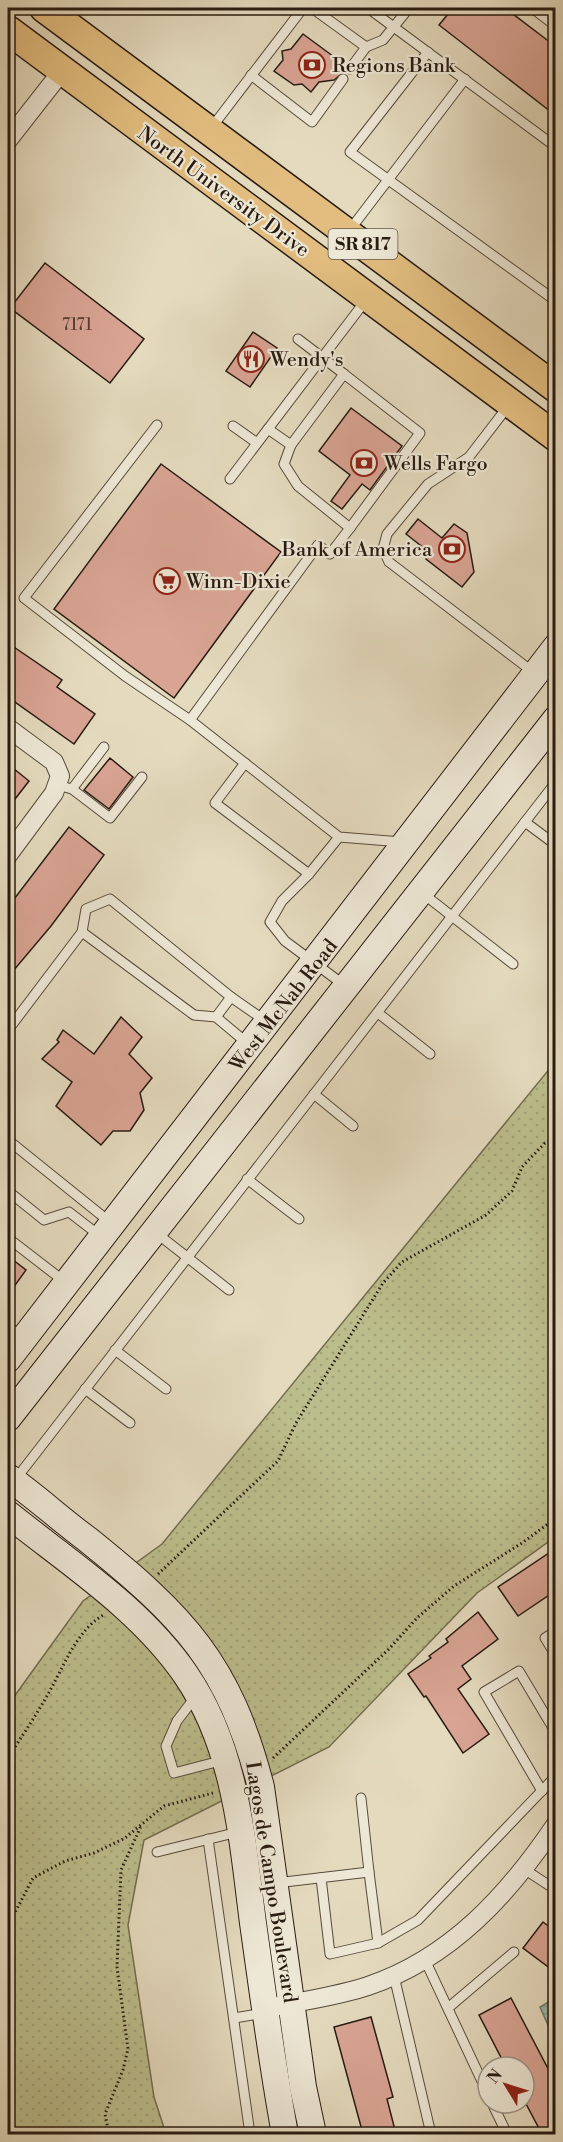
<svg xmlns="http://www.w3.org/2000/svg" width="563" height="2142" font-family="'Libre Bodoni',serif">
<defs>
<pattern id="grass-dots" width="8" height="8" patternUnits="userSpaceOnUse" patternTransform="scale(1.5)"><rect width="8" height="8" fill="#bcbd8c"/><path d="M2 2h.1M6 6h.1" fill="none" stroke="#a2a278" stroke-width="1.8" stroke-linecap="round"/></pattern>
<pattern id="water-rules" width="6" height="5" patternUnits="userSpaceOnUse" patternTransform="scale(1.5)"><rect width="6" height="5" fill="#97bbab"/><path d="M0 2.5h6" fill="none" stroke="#82a092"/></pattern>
</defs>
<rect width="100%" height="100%" fill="#e4dabe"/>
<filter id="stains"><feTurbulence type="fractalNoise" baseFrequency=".00333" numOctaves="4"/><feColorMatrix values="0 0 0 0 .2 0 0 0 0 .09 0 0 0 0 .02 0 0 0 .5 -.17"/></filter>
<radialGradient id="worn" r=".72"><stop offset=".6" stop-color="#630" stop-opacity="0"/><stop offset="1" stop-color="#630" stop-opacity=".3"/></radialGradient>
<path fill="url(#grass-dots)" stroke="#726c4e" stroke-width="1.5" d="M555,1062v475l-78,56 -148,154 -185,93 -16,85 26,172 12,37h-158v-429l75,-104 79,-57z"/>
<path fill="url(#water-rules)" stroke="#6b7b6d" stroke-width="1.5" d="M555,1998v43l-15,-34z"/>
<g fill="#d9a494" stroke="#281b11" stroke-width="1.5">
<path d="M453,8h52l50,38v69l-116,-90z"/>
<path d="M303,34l42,31 -1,7 -10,8 -15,2 -8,10 -9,-8 -8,1 -20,-14 9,-11 -1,-9 9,-2z"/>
<path d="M45,263l99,76 -34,44 -100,-75z"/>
<path d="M253,332l24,16 -27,39 -24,-16z"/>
<path d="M351,408l51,38 -32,44 -8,-6 -20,25 -11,-8 19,-26 -31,-24z"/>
<path d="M161,464l120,88 -107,146 -120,-89z"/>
<path d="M418,519l24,19 12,-14 13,9 7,39 -12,15 -36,-28 -1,-10 -19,-15z"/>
<path d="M8,643l54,37 -5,7 38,27 -21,30 -66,-47z"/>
<path d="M110,758l23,19 -24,32 -25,-19z"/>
<path d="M8,764l21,17 -21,27z"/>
<path d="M69,827l35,28 -53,71 -43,51v-70z"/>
<path d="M121,1017l21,20 -13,17 23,24 -12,15 4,17 -14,21h-17l-12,14 -45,-39 16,-24 -30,-23 17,-17 -2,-2 6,-10 31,24z"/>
<path d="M8,1256l18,14 -18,25z"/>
<path d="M555,1549v42l-37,25 -20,-29z"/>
<path d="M478,1612l20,27 -36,27 9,13 -13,10 31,45 -26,19 -37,-57 -2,1 -16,-23 23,-16 -2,-2 19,-14 -2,-3z"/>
<path d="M543,1922l12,9v41l-32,-24z"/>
<path d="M511,1998l44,84v52h-13l-18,-34v-33h-18l-27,-52z"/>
<path d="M371,2017l22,80 -6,2 9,35h-33l-29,-107z"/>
</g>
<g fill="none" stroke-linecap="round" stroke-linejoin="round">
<defs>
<g id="lane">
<path d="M312,8l54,39 -16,22"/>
<path d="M368,8l188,139"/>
<path d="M532,8l21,16 3,-2"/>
<path d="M366,47l17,-7 26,-32"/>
<path d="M428,52l-78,100 206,149"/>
<path d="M251,75l61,47 31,-43"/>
<path d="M212,127l91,-119"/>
<path d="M349,231l116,-152"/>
<path d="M344,374l76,59 -70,95"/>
<path d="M544,375l12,-15"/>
<path d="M509,405l-40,52 -41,27 -41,50 -4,15 6,13 144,110"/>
<path d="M157,425l-133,173 101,78 65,44"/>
<path d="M233,426l24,17"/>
<path d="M268,429l23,16 53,-71 -46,-35"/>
<path d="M291,445l-7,19 14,22 52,42 -20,26 -12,-9 -128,175 149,117 63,5"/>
<path d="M230,479l136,-179"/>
<path d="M245,763l-30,40 94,71 30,-37"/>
<path d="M57,785l15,4 38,29 32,-41"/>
<path d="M72,789l32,-42"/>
<path d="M525,822l31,23"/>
<path d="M309,874l-27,27 -12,21 15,19 59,44"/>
<path d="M421,892l92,72"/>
<path d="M82,932l112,83 22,2 31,26"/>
<path d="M378,1013l52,41"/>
<path d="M216,1017l15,-20"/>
<path d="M8,1030l74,-98 4,-23 24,-10 121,98 36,25"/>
<path d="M314,1094l39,32"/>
<path d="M8,1140l103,83"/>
<path d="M247,1179l52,40"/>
<path d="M8,1191l36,29 25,-8 31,24"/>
<path d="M155,1232l74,58"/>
<path d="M8,1238l57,44"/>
<path d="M8,1327l14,10"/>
<path d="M115,1350l51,39"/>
<path d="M85,1389l45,34"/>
<path d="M15,1480l541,-698"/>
<path d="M556,1631l-11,7 11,18"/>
<path d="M196,1696l-19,25 -11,25 8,27 50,-13"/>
<path d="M542,1791l-58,-99 35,-21 37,62"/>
<path d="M208,1839l42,295"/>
<path d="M157,1852l81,-20"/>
<path d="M524,1869l32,21"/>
<path d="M321,1878l9,76 48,-11 -9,-71"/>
<path d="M276,1883l93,-11 -8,-74"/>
<path d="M378,1943l40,-23 138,-144"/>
<path d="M425,1960l63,134"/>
<path d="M394,1976l37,158"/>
<path d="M448,2008l66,-56"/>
<path d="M234,2018l30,-5"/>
<path d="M492,2103l15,31"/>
</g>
<g id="street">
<path d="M8,140l54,-69"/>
<path d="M8,728l46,34 6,14 -6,17 -46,62"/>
<path d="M265,2009c34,-8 70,-12 103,-23 83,-28 140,-91 188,-162"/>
</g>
<g id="secondary">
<path d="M8,1359l548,-712"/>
<path d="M8,1418l548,-699"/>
<path d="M8,1477c27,19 52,42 79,62 97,78 142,124 174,248l42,300 10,47"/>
<path d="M8,1514c61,49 133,95 178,161 50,73 56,163 67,248 10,71 19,141 32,211"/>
</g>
<g id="primary">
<path d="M44,8l512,380"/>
<path d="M8,30l548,407"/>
</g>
</defs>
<use href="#lane" stroke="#574b3c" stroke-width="11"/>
<use href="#street" stroke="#574b3c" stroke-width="20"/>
<use href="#secondary" stroke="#281b11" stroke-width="28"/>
<use href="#primary" stroke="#281b11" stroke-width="31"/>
<g stroke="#281b11" stroke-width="3" stroke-dasharray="1.5 3" stroke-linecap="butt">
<path d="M158,1574l120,-113 18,-38 87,-140 19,-21 84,-47 26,-24 10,-24 23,-24 11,-4"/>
<path d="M8,1758c13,-21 28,-42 40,-64 16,-27 28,-64 57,-80"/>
<path d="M273,1758l116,-109 28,-31 37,-32 68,-43 34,-25"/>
<path d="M8,1942l4,-24 21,-40 32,-17 29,-8 31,-15 39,-32 49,-13"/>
<path d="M8,2030l5,25 -5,48"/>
<path d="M109,2134l-4,-20 18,-44 5,-21 -11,-82 4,-97 20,-44"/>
</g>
<use href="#lane" stroke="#ede7d5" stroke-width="9"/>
<use href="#street" stroke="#ede7d5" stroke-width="18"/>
<use href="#secondary" stroke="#ede7d5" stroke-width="26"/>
<use href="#primary" stroke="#e2bd7f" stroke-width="28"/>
</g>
<defs>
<symbol id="bank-ring" viewBox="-11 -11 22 22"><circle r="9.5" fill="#ede7d5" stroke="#8f2418" stroke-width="1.5"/><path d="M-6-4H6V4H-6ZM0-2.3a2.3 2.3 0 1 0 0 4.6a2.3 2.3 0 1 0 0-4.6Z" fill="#8f2418"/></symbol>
<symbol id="restaurant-ring" viewBox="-11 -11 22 22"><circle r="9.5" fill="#ede7d5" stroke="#8f2418" stroke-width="1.5"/><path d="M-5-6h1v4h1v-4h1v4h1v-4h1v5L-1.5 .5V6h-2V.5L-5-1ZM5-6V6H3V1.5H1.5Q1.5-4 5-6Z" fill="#8f2418"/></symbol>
<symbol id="supermarket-ring" viewBox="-11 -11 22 22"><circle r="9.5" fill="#ede7d5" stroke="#8f2418" stroke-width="1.5"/><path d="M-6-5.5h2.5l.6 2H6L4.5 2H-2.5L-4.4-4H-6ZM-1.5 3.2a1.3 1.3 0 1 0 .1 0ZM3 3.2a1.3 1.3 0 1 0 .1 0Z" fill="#8f2418"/></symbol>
</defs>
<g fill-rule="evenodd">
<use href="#bank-ring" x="297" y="50" width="30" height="30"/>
<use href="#restaurant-ring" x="236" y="344" width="30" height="30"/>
<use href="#bank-ring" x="349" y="448" width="30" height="30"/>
<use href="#bank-ring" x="437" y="534" width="30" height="30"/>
<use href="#supermarket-ring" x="152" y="566" width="30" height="30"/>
</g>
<g text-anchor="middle" stroke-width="4.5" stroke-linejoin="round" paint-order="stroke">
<g font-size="16" fill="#543d32">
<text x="77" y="330">7171</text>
</g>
<rect fill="#ede7d5" stroke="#63584c" stroke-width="1.5" x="328.5" y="229" width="69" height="30" rx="4.5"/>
<g font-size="18" font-weight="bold" fill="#281b11">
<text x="363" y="250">SR 817</text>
</g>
<g font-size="20" fill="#281b11" stroke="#ede7d5" text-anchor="start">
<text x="332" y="72">Regions Bank</text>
<text x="270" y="366">Wendy's</text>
<text x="384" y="470">Wells Fargo</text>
<text x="432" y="556" text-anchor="end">Bank of America</text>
<text x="186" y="588">Winn-Dixie</text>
</g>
<g font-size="20" fill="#281b11" stroke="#ede7d5">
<text transform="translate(224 191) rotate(36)" y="7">North University Drive</text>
<text transform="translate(283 1005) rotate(-52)" y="7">West McNab Road</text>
<text transform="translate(272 1882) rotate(81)" y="7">Lagos de Campo Boulevard</text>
</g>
</g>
<rect width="563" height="2142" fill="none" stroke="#e4dabe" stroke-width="30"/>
<rect x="9" y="9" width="545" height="2124" fill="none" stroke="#281b11" stroke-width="3"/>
<rect x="15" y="15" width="533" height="2112" fill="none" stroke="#281b11" stroke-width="1.5"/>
<g transform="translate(506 2085) rotate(308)"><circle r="28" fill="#ede7d5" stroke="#9e9587" stroke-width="1.5"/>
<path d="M0-4.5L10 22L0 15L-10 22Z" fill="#8f2418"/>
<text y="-9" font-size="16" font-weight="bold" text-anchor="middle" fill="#281b11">N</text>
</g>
<rect width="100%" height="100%" filter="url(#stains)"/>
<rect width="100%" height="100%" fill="url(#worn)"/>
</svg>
